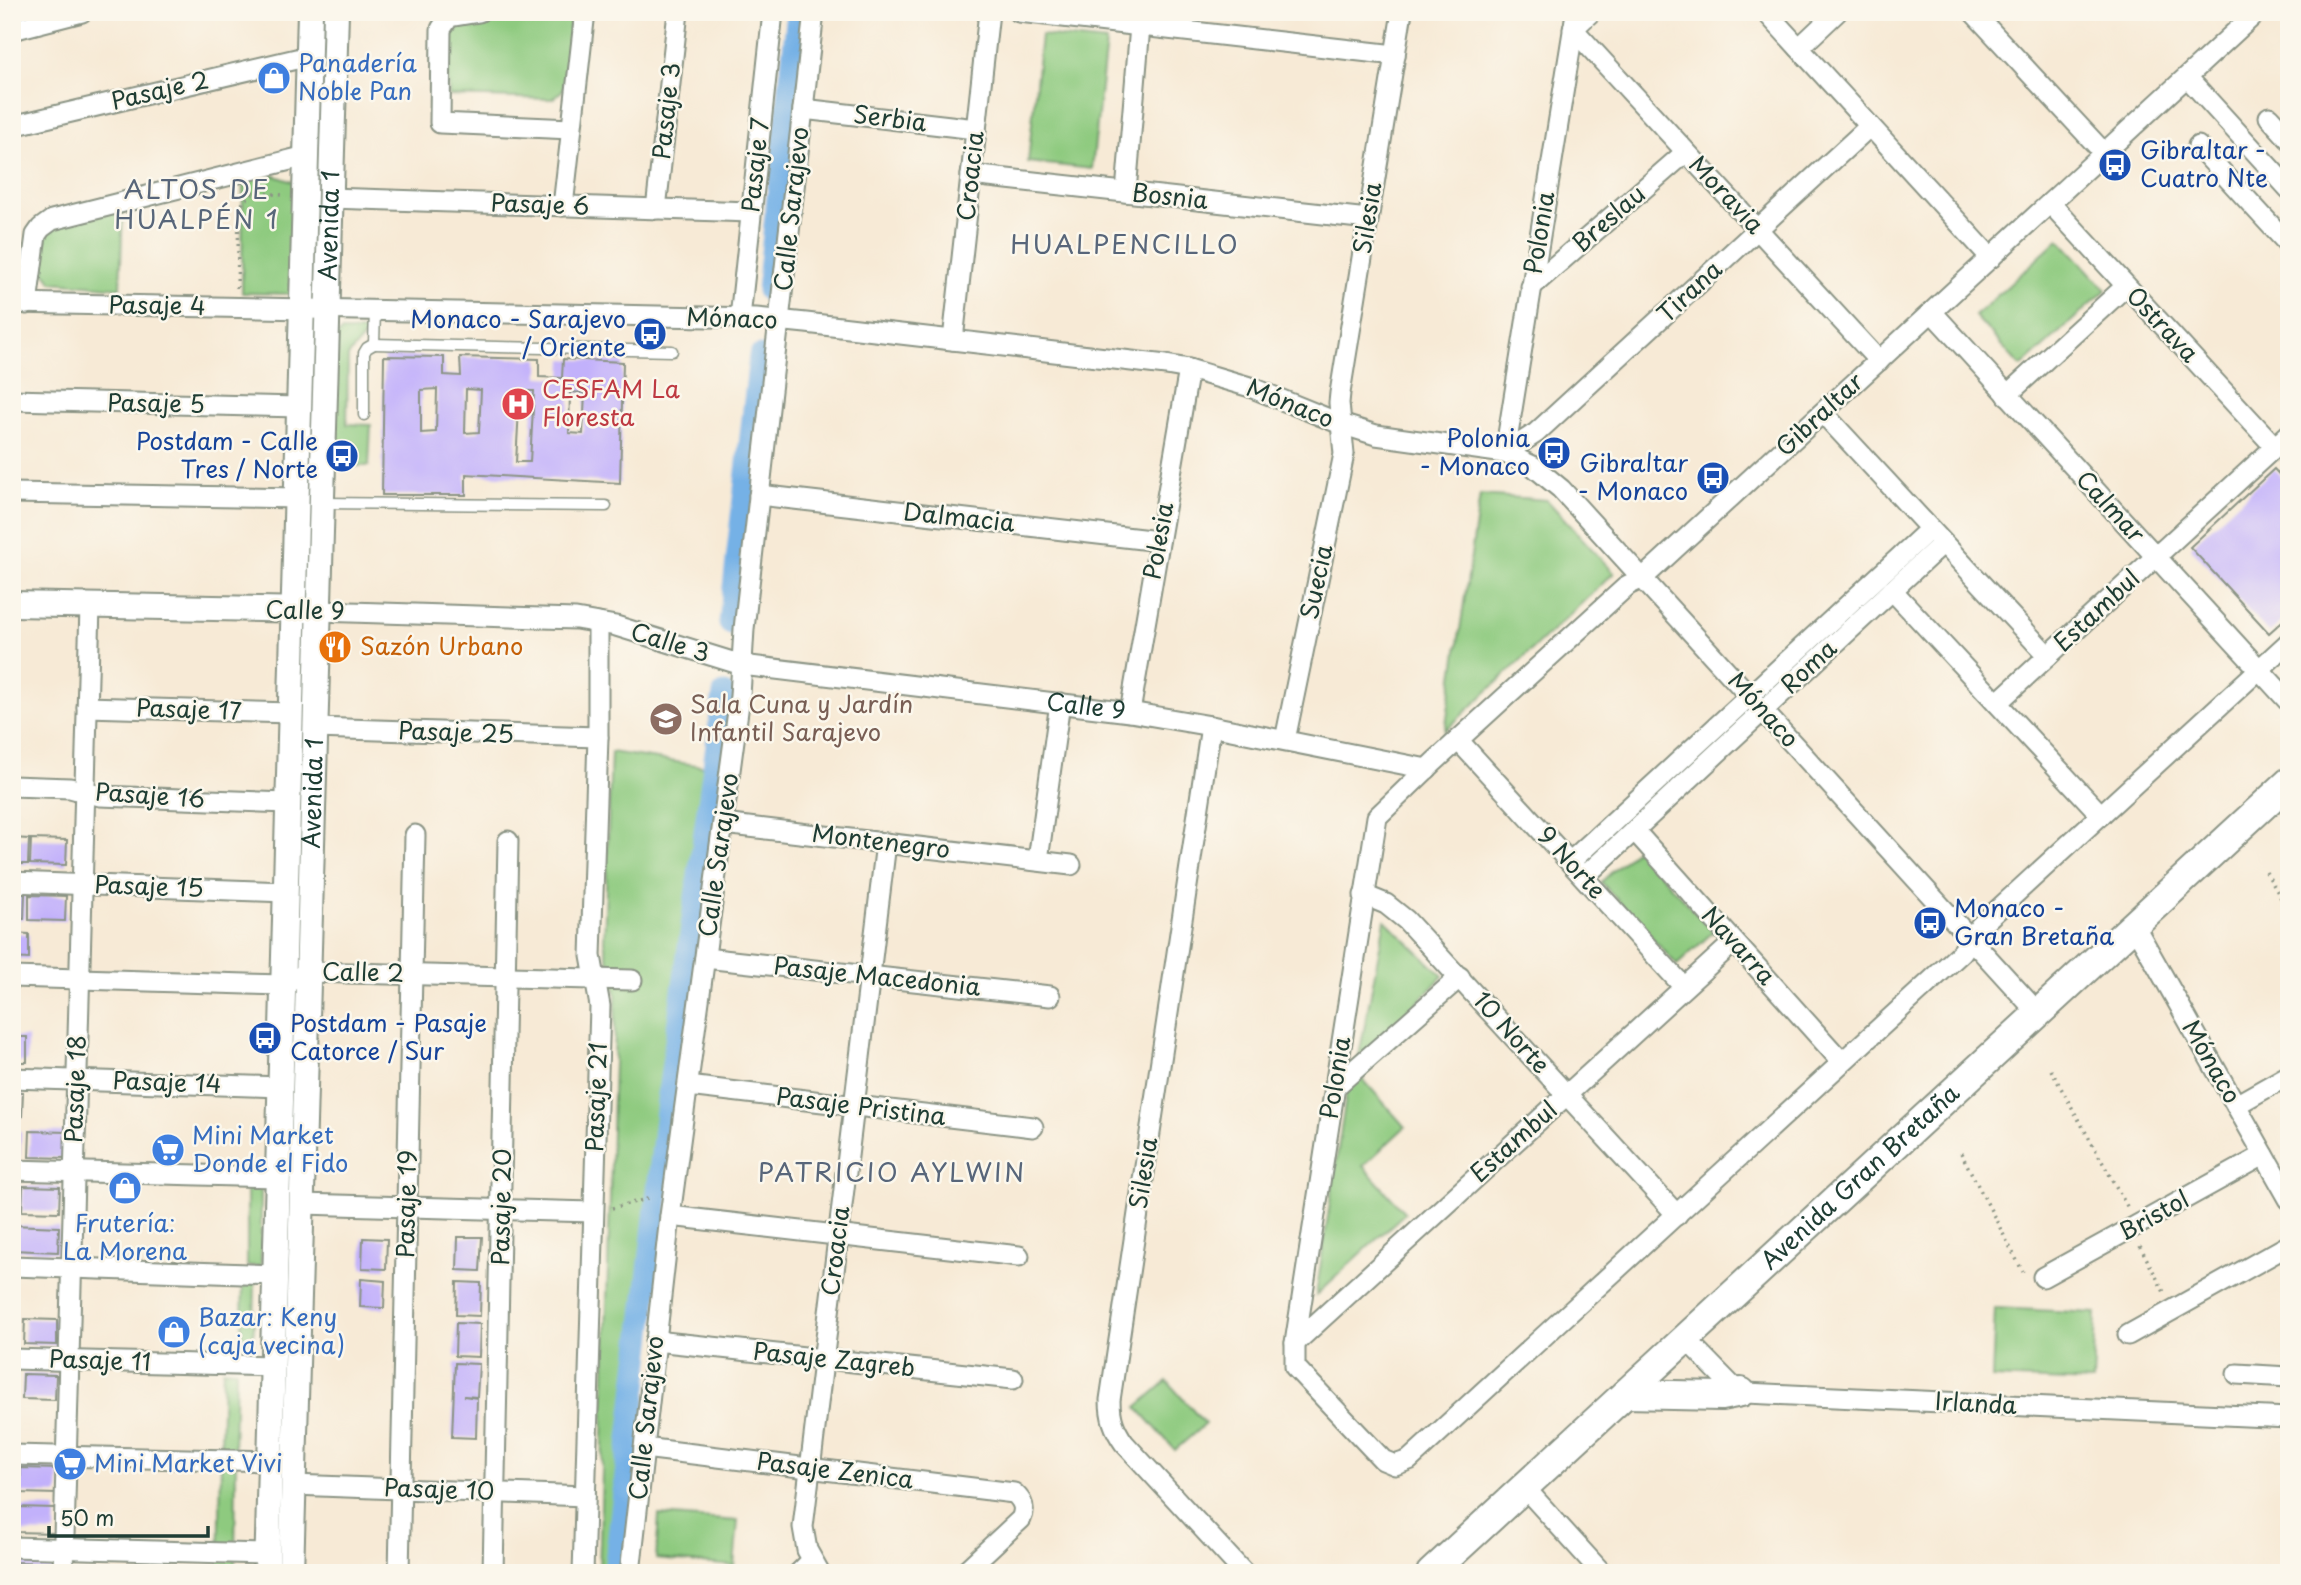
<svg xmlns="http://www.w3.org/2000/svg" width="2301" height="1585" font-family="'Playpen Sans',sans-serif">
<rect width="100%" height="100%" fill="#fbf7ec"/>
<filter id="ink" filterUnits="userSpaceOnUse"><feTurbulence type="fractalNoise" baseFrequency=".0143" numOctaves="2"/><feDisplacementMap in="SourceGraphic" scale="14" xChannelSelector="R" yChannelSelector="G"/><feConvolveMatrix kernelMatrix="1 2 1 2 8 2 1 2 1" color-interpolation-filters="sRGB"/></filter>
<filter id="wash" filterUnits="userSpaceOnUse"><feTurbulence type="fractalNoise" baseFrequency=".00686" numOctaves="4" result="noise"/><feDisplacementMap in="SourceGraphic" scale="28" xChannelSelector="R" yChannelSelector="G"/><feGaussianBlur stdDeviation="1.57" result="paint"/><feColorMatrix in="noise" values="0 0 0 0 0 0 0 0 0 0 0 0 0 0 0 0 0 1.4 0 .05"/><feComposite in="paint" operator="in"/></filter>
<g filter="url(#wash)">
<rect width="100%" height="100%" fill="#f7ead6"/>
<g fill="#8eca7f" stroke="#56845a" stroke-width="2">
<path d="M508,12h63l-8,78 -11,9 -103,-3 -4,-65 8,-9z"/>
<path d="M1041,35l65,7 -14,127 -64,-7z"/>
<path d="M273,175l20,7 -2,112 -49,-1 1,-114z"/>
<path d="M123,209l-3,79 -68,-6 -9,-11 -1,-18 4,-18 13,-11z"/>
<path d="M2059,239l47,51 -85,77 -46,-51z"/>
<path d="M342,331h27l-21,25 -1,68 24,1 -2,41h-41l2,-124z"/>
<path d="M1480,495l67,5 67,73 -169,158z"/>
<path d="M611,752l105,16 -94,805h-23l17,-579 -12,-52z"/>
<path d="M1637,849l76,83 -36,33 -76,-83z"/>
<path d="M1385,920l58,56 -86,90z"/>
<path d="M1361,1077l44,50 -42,39 42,47 -89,82 31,-205z"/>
<rect x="247" y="1188" width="14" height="78"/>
<path d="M243,1282l12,1 -2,79 -12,-1z"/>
<path d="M1995,1308l101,5 -3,69 -101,-4z"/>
<path d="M223,1369l13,1 -2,81 -13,-2z"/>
<path d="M1167,1381l38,43 -30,26 -38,-43z"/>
<path d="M221,1460h15l-1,113h-16z"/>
<path d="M659,1515l79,6 -4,45 -78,-7z"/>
</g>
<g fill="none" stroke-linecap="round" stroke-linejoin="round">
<g stroke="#74b1e6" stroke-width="23">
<path d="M768,290l30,-278"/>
<path d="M730,623l30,-267"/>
<path d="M615,1573l54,-480 55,-399"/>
</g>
</g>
<g id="blocks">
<g fill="#c2b1fb" fill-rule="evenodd">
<path d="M384,356l60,1v18l17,1 -1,-19 79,2v18l23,1 1,-19 60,3 -3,121 -154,-9v21h-84zM437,389l-1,43 -15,1v-43zM466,389l15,1 -2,42 -14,1zM520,391h14l-4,71h-14zM570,392l15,1 -2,41 -14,-1z"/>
<path d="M2274,469l15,16v130l-20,18 -79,-86z"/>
<path d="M12,838l17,1 -1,25h-16z"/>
<path d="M31,839l36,1 -1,25 -36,-1z"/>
<path d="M12,894h13l-1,25h-12z"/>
<path d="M29,895l37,1 -1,25 -36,-1z"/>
<path d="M12,933l17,1v25l-17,-1z"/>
<rect x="12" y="1037" width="15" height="25"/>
<path d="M12,1092h11l-1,25h-10z"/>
<path d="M12,1131h9l-1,25h-8z"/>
<path d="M30,1131l37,1 -1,26 -37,-1z"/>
<path d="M12,1186h8l-1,25h-7z"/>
<path d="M23,1186l37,1 -1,25 -37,-1z"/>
<path d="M12,1225l47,2 -1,25 -46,-2z"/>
<path d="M458,1237h24l-2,34 -23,-1z"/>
<path d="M363,1238l24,1 -1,30 -24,-1z"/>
<path d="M361,1279l24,2 -1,27 -24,-1z"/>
<path d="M457,1282l24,1 -1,33 -24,-1z"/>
<path d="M25,1319l32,1v25l-33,-1z"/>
<path d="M456,1323l24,1 -1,33 -24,-1z"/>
<path d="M455,1363l24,1 -2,33 -13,-1 13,2 -1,40 -24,-1z"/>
<path d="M23,1374l33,1 -1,25 -33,-1z"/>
<path d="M21,1468l38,1 -1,25 -38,-1z"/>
<path d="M16,1507l40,1 -1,25 -40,-1z"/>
<path d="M13,1562l43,1 -1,10h-42z"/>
</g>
</g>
</g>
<g filter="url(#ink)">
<use href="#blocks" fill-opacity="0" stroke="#8b9485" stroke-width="2"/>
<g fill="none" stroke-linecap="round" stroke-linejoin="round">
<defs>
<g id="service">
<path d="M374,344l298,7"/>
<path d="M364,415v-62l3,-5 7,-4 1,-34"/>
<path d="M323,503l283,3"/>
</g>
<g id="minor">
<path d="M479,12l-30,5 -8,12 -1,94 131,6"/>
<path d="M1019,12l376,43"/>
<path d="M1591,12l-18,17 306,332"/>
<path d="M1766,12l225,246"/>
<path d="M1973,12l131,141"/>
<path d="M2257,12l-614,566 -15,7 -194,177 -57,55 -82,526v24l88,93 12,5 14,-5 538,-494 15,-14 18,-26 309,-284"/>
<path d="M12,30l70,-18"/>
<path d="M1799,48l38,-36"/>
<path d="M2187,77l102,112"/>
<path d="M803,109l173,20"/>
<path d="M2269,117l20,22"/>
<path d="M12,126l297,-70"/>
<path d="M2198,146l91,99"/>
<path d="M971,175l397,44"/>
<path d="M1126,192l14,-166"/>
<path d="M330,198l421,14"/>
<path d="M2050,203l225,244"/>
<path d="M563,206l22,-194"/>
<path d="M656,209l22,-197"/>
<path d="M1531,287l155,-135"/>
<path d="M12,303l744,15 50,5 360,42 23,4 61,18 91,37 35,11 129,18 28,13 28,23 477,524"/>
<path d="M27,304l9,-69 5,-7 11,-8 254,-64"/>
<path d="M1932,312l357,390"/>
<path d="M740,318l33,-306"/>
<path d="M953,340l36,-328"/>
<path d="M2007,395l119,-109"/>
<path d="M12,400l287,7"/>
<path d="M1823,413l225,243"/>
<path d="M1505,453l31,-20 334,-307"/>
<path d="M1505,453l70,-434"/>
<path d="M12,493l285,5"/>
<path d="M759,495l400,46"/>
<path d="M1892,590l209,225"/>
<path id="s1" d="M318,611l258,8 40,7 126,39 388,47 81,14 216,43"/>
<path d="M1997,703l292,-269"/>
<path d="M87,707l204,6"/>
<path d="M1130,712l59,-343"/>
<path d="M1211,726l-101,674c0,17 4,29 14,43l120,130"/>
<path d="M315,728l283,9"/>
<path d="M1285,740l59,-286 -5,-51 1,-10 62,-381"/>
<path d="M1458,740l226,247"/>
<path d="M12,786l58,2 30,8 188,7"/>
<path d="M723,824l348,41"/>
<path d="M1634,830l208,232"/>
<path d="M1038,860l22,-157"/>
<path d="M1570,862l360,-333"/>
<path d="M1584,877l359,-334"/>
<path d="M12,882l274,10"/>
<path d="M1364,895l22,9 20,16 271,295"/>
<path d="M2134,925l155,274"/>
<path d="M705,958l345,38"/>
<path d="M12,977l271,8 25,-13 324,8"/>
<path d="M12,1078l268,9"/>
<path d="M688,1086l345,41"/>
<path d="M1335,1087l125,-110"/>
<path d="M2236,1105l53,-30"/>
<path d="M12,1170l266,7"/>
<path d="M301,1204l292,8"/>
<path d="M670,1216l349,40"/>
<path d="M12,1266l263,9"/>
<path d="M2043,1277l221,-122"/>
<path d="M2128,1335l161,-90"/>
<path d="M1685,1338l47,48 14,7 543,25"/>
<path d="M655,1341l358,38"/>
<path d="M1295,1343l439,-401"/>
<path d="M12,1359l260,7"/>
<path d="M2237,1374l52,3"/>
<path d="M644,1448l370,45c9,8 12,15 7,26l-58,54"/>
<path d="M12,1455l258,6"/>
<path d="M293,1485l292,11"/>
<path d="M1524,1487l78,86"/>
<path d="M12,1547l255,7"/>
<path d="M63,1573l27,-967"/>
<path d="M399,1573l16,-738"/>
<path d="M493,1573l15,-732"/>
<path d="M583,1573l17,-567 -9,-50 7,-219v-114"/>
<path d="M630,1573l40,-357 70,-520 4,-67 70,-617"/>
<path d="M799,1573l13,-13"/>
<path d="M820,1573l-13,-23 -4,-23 83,-684"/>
</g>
<g id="tertiary">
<path d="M12,604l297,6"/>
<path d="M267,1573l43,-1561"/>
<path id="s2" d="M291,1573l45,-1561"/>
</g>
<g id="secondary">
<path d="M1625,1394l96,2 20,-4"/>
<path id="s3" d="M1431,1573l858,-791"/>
</g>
</defs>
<use href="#service" stroke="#8b9485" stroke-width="13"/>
<use href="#minor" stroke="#8b9485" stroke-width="23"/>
<use href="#tertiary" stroke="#8b9485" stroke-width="28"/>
<use href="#secondary" stroke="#8b9485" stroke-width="32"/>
<g stroke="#8b9485" stroke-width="3.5" stroke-dasharray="2 5" stroke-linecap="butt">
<path d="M252,192l30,3"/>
<path d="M237,288l2,-70 4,-16 10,-8"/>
<path d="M2266,872l23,40"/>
<path d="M2051,1070l77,138"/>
<path d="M1961,1153l62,119"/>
<path d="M612,1208l35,-9 5,1"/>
<path d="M2140,1246l24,46"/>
</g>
<use href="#service" stroke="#fff" stroke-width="10"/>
<use href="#minor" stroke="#fff" stroke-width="19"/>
<use href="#tertiary" stroke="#fff" stroke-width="24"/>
<use href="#secondary" stroke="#fff" stroke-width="28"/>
</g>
</g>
<defs>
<symbol id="shop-disc" viewBox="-11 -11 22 22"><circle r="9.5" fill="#3f7fe0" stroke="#fbf7ec"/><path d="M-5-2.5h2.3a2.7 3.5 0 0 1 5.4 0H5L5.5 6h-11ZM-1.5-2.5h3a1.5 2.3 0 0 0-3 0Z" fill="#fff"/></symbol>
<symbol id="bus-disc" viewBox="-11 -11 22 22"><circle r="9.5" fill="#1a4fb4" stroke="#fbf7ec"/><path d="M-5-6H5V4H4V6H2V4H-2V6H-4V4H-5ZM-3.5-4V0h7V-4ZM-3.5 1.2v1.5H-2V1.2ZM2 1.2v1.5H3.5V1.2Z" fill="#fff"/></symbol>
<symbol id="hospital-disc" viewBox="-11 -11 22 22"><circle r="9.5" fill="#e0444e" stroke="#fbf7ec"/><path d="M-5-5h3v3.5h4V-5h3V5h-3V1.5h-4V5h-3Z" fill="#fff"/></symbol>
<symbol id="restaurant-disc" viewBox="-11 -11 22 22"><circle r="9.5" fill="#e8710a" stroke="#fbf7ec"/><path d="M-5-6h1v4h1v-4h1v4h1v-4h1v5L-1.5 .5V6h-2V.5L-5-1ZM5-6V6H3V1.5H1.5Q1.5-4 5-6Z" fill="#fff"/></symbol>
<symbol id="school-disc" viewBox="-11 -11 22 22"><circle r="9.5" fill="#8d6e63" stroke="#fbf7ec"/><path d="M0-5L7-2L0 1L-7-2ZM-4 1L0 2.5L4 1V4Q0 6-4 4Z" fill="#fff"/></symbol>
<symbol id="supermarket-disc" viewBox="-11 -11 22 22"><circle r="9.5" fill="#3f7fe0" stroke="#fbf7ec"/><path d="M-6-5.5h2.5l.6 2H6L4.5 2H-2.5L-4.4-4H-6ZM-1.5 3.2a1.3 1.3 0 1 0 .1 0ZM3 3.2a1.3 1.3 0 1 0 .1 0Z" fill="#fff"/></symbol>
</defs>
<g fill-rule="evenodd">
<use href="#shop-disc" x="255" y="59" width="38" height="38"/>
<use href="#bus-disc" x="2096" y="146" width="38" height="38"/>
<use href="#bus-disc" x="631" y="315" width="38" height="38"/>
<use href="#hospital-disc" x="499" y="385" width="38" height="38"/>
<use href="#bus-disc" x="1535" y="434" width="38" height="38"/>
<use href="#bus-disc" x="323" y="437" width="38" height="38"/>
<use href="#bus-disc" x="1694" y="459" width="38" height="38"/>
<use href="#restaurant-disc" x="316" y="628" width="38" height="38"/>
<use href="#school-disc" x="647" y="700" width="38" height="38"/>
<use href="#bus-disc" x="1911" y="904" width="38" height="38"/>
<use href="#bus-disc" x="246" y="1019" width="38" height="38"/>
<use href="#supermarket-disc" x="149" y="1131" width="38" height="38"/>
<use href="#shop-disc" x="106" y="1169" width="38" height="38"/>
<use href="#shop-disc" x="155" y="1313" width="38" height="38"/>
<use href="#supermarket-disc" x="51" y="1445" width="38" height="38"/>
</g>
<g text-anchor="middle" stroke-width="5" stroke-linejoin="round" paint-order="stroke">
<g font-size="24" fill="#366cbe" stroke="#fbf7ec" text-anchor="start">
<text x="298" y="72">Panadería<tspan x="298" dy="28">Noble Pan</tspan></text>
<text x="192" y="1144">Mini Market<tspan x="192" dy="28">Donde el Fido</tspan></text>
<text x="125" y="1232" text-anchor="middle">Frutería:<tspan x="125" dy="28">La Morena</tspan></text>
<text x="198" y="1326">Bazar: Keny<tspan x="198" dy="28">(caja vecina)</tspan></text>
<text x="94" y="1472">Mini Market Vivi</text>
</g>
<g font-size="24" fill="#1f3d34" stroke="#fbf7ec">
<text transform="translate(160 91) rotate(-13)" y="8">Pasaje 2</text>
<text transform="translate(667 111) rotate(-84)" y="8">Pasaje 3</text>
<text transform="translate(890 119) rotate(7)" y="8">Serbia</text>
<text transform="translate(756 165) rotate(-84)" y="8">Pasaje 7</text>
<text transform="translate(971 176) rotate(-84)" y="8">Croacia</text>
<text transform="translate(1726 195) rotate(47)" y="8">Moravia</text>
<text transform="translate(1170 197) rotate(6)" y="8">Bosnia</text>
<text transform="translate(540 205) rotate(2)" y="8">Pasaje 6</text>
<text transform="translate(792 209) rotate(-84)" y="8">Calle Sarajevo</text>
<text transform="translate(1368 218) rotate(-81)" y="8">Silesia</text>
<text transform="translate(1609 219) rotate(-41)" y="8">Breslau</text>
<text dy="8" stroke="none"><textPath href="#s2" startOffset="1348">Avenida 1</textPath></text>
<text transform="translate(1540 233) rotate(-81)" y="8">Polonia</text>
<text transform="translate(1690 292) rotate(-43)" y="8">Tirana</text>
<text transform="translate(157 306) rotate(1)" y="8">Pasaje 4</text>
<text transform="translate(732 319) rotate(2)" y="8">Mónaco</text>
<text transform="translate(2162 325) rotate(47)" y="8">Ostrava</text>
<text transform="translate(156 404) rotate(1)" y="8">Pasaje 5</text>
<text transform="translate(1290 404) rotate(22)" y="8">Mónaco</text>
<text transform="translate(1820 415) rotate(-43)" y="8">Gibraltar</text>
<text transform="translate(2110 507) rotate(47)" y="8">Calmar</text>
<text transform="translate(959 518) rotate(6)" y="8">Dalmacia</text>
<text transform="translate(1159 541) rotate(-80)" y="8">Polesia</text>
<text transform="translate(1317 582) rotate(-78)" y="8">Suecia</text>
<text transform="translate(305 611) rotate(1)" y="8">Calle 9</text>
<text transform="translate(2097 611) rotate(-43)" y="8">Estambul</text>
<text transform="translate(670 643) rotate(17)" y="8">Calle 3</text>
<text transform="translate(1809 667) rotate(-43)" y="8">Roma</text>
<text dy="8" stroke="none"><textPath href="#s1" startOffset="777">Calle 9</textPath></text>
<text transform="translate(189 710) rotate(2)" y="8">Pasaje 17</text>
<text transform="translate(1763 710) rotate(48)" y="8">Mónaco</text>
<text transform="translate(456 733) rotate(2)" y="8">Pasaje 25</text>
<text dy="8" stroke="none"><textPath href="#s2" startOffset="780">Avenida 1</textPath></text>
<text transform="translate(150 796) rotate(4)" y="8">Pasaje 16</text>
<text transform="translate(881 842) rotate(7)" y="8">Montenegro</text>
<text transform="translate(719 855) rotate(-82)" y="8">Calle Sarajevo</text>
<text transform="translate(1571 863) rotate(48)" y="8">9 Norte</text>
<text transform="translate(149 887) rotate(2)" y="8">Pasaje 15</text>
<text transform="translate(1738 946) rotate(48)" y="8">Navarra</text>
<text transform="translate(363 973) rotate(1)" y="8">Calle 2</text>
<text transform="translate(877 977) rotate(6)" y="8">Pasaje Macedonia</text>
<text transform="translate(1511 1033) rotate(48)" y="8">10 Norte</text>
<text transform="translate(2211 1062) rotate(60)" y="8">Mónaco</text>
<text transform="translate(1336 1078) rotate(-81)" y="8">Polonia</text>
<text transform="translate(167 1083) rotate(2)" y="8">Pasaje 14</text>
<text transform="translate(76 1089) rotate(-88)" y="8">Pasaje 18</text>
<text transform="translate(597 1097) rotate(-88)" y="8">Pasaje 21</text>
<text transform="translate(861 1107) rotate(7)" y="8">Pasaje Pristina</text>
<text transform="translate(1514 1142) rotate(-42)" y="8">Estambul</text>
<text transform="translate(1144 1173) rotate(-81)" y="8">Silesia</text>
<text dy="8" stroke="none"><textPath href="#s3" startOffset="584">Avenida Gran Bretaña</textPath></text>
<text transform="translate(407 1204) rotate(-89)" y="8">Pasaje 19</text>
<text transform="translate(502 1207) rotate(-89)" y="8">Pasaje 20</text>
<text transform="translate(2154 1216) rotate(-29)" y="8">Bristol</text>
<text transform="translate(836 1251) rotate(-83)" y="8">Croacia</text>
<text transform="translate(834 1360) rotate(6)" y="8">Pasaje Zagreb</text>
<text transform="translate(100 1361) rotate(2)" y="8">Pasaje 11</text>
<text transform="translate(1976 1404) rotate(3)" y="8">Irlanda</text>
<text transform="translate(647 1418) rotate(-84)" y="8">Calle Sarajevo</text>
<text transform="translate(835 1471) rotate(7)" y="8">Pasaje Zenica</text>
<text transform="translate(439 1490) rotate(2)" y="8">Pasaje 10</text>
</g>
<g font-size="24" fill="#164399" stroke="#fbf7ec" text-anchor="end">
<text x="2140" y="159" text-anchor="start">Gibraltar -<tspan x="2140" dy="28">Cuatro Nte</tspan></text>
<text x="626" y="328">Monaco - Sarajevo<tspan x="626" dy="28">/ Oriente</tspan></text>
<text x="1530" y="447">Polonia<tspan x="1530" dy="28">- Monaco</tspan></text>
<text x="318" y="450">Postdam - Calle<tspan x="318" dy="28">Tres / Norte</tspan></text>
<text x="1688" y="472">Gibraltar<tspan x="1688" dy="28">- Monaco</tspan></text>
<text x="1954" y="917" text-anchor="start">Monaco -<tspan x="1954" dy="28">Gran Bretaña</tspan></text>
<text x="290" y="1032" text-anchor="start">Postdam - Pasaje<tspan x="290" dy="28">Catorce / Sur</tspan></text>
</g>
<g font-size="24" fill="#be3a42" stroke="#fbf7ec" text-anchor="start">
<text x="542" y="398">CESFAM La<tspan x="542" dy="28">Floresta</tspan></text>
</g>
<g font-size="24" fill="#c56008" stroke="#fbf7ec" text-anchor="start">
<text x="360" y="655">Sazón Urbano</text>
</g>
<g font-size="24" fill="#785e54" stroke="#fbf7ec" text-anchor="start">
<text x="690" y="713">Sala Cuna y Jardín<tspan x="690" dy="28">Infantil Sarajevo</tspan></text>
</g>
<g font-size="26" letter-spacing="2" fill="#58667a" stroke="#fbf7ec">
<text x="197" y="199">ALTOS DE<tspan x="197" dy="30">HUALPÉN 1</tspan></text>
<text x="1125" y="254">HUALPENCILLO</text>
<text x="892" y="1182">PATRICIO AYLWIN</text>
</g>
</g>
<rect width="2301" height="1585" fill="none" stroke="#fbf7ec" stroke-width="42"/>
<path d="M49 1526v10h159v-10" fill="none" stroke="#1f3d34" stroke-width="3.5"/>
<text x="60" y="1526" font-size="21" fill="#1f3d34" stroke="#fbf7ec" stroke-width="5" paint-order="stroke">50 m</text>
</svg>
